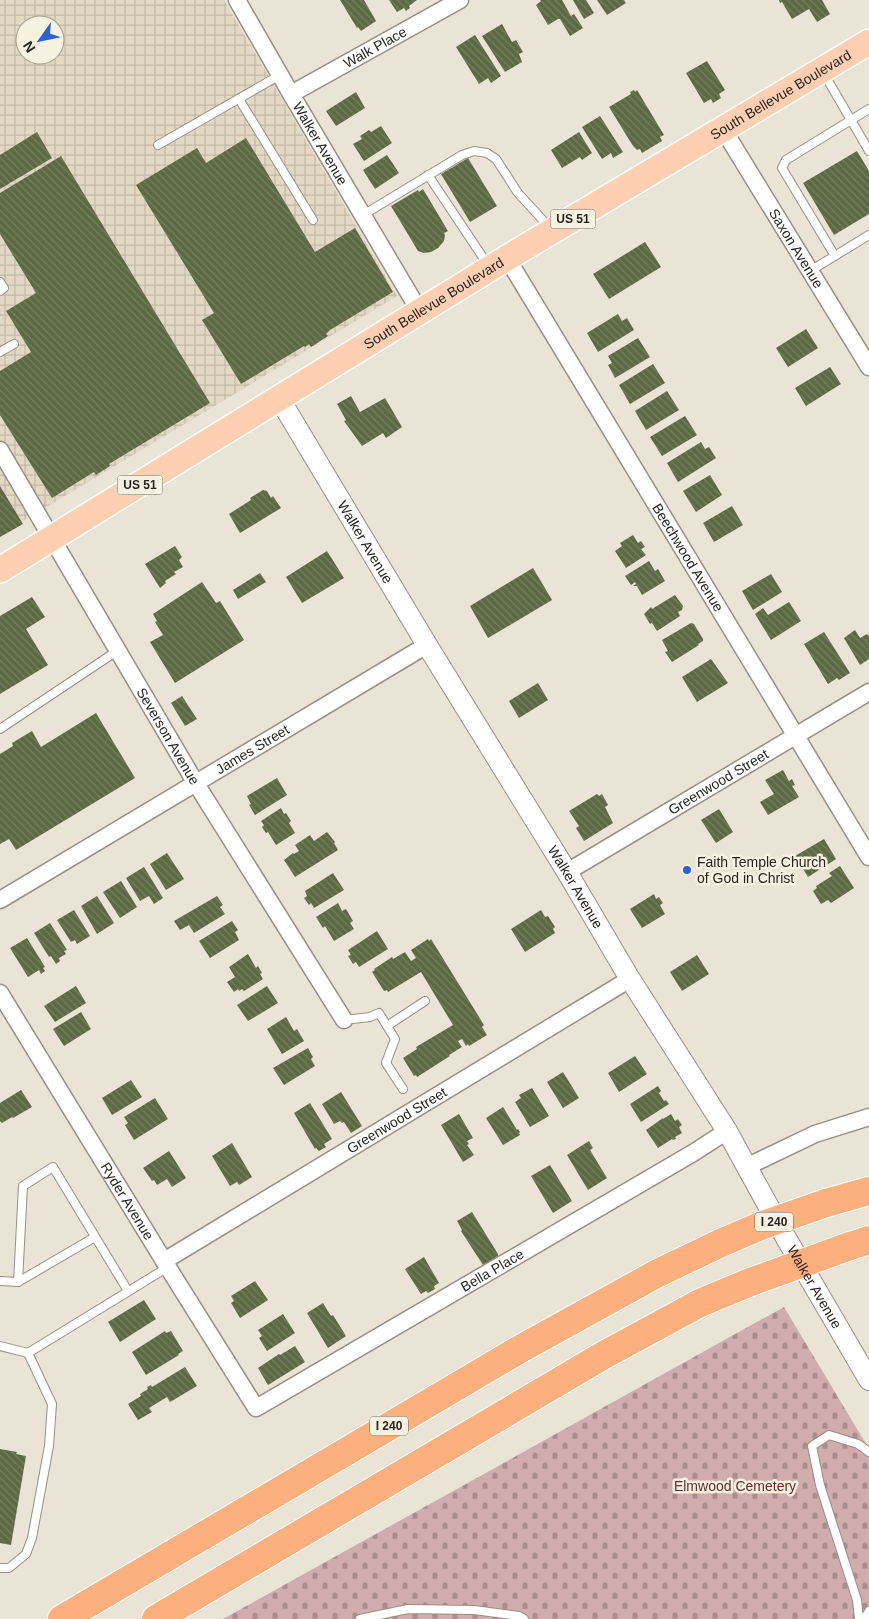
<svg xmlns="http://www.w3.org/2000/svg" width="869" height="1619" font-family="Helvetica,sans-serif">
<defs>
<pattern id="industrial-grid" width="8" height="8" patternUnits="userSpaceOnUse" patternTransform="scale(1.25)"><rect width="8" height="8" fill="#e2d9c4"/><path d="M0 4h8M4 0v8" fill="none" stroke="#c2baa8"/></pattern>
<pattern id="cemetery-stones" width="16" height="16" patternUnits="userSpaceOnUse" patternTransform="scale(1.25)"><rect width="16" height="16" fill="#d1acac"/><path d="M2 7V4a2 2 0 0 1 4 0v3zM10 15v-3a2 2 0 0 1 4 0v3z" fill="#aa8c8c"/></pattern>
<pattern id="building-back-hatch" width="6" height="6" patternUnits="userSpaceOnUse" patternTransform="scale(1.25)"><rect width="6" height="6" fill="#5d6943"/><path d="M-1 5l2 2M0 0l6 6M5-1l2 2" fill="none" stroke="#757e61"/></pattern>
</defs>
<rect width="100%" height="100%" fill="#e9e4d5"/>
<path fill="url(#industrial-grid)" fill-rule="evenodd" d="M0,0h224l173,296 -397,239zM25,25h30v30h-30z"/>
<path fill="url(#cemetery-stones)" d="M784,1307l85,142v170h-646z"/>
<g fill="url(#building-back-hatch)">
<path d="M340,0h24l12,21 -15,10 -3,-4 -1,1z"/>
<path d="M389,0h28l-8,6 1,2 -4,3 -2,-3 -7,4z"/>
<path d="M540,0h22l9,16 3,-2 9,14 -13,8 -10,-17h-2l-10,6 -12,-20 5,-4z"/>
<path d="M573,0h13l8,13 -10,6z"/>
<path d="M597,0h27l2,3 -19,12z"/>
<path d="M779,0h43l8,14 -13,8 -8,-13 -17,10 -10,-17 -2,1z"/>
<path d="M502,24l10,18 4,-2 7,12 -4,2 3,8 -17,10 -23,-36z"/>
<path d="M475,35l26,41 -10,7 -3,-5 -9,6 -23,-37z"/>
<path d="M707,61l18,29 -6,4 2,4 -8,5 -2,-4 -7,4 -18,-30z"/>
<path d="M634,90l1,2 2,-2 27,45 -4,2 2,4 -20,12 -2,-4 -3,1 -4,-4 -24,-39 22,-13 -1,-2z"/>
<path d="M356,92l9,16 -29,18 -10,-15z"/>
<path d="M600,116l23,36 -10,6 -2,-5 -9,6 -20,-32z"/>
<path d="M381,126l11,17 -28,18 -11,-17 9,-5 -2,-3 9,-6 2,2z"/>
<path d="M37,132l15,26 -52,31v-34z"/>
<path d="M579,132l13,21 -10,7 -2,-3 -18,11 -11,-18z"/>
<path d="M246,138l69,114 40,-24 38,64 -63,38 -4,4 2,2 -17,11 -2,-3 -4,3 -1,-1 -63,38 -39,-64 12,-7 -78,-128 61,-37 9,15z"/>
<path d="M857,151l12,20v43l-35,21 -31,-52z"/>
<path d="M387,155l12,18 -24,16 -12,-19z"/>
<path d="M61,156l149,247 -101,61 1,2 -14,9 -2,-3 -42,26 -52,-83v-44l31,-19 -25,-41 30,-18 -36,-59v-41z"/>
<path d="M468,158l29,48 -27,16 -29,-48z"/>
<path d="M423,189l25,42 -4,2 1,2 -1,6 -6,7 -7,4 -7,1 -6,-2 -27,-45 27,-16 1,2z"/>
<path d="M645,242l16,25 -52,32 -16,-25z"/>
<path d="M618,314l4,7 5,-3 7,12 -36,22 -11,-19z"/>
<path d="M806,329l12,19 -30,19 -12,-19z"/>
<path d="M638,338l12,19 -35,21 -7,-13 4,-2 -4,-7z"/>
<path d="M653,364l12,19 -35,21 -11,-19z"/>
<path d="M830,367l11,17 -35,22 -11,-18z"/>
<path d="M667,391l12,19 -33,20 -11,-19z"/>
<path d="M351,396l9,16 25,-14 17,29 -16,11 -3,-5 -21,13 -18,-25 2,-1 -9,-16z"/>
<path d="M685,416l12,19 -35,21 -12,-19z"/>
<path d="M701,442l4,7 4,-2 7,11 -38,24 -11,-19z"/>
<path d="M710,475l12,20 -26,17 -13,-21z"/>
<path d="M0,486l23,38 -23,13z"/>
<path d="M263,490l4,1 4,7 2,-2 8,12 -41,25 -11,-19 22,-14 -1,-2z"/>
<path d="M732,506l11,19 -29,17 -11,-19z"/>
<path d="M633,535l5,8 3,-2 4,6 -4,2 5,6 -20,13 -11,-17 7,-5 -2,-3z"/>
<path d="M175,546l7,11 -3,3 4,7 -9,5 2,2 -11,7 1,2 -6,5 -15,-24z"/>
<path d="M327,551l17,27 -42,25 -16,-26z"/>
<path d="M649,561l6,10 3,-2 7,12 -23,14 -5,-9h-4l3,-2 -1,-2 -4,3 -6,-9z"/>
<path d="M533,568l19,32 -64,38 -18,-32z"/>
<path d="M260,573l6,9 -28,17 -5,-9z"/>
<path d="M771,574l11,18 -29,18 -11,-19z"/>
<path d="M202,582l14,21 4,-2 24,39 -69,43 -25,-41 13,-7 -8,-13 2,-1 -4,-7z"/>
<path d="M675,595l8,11 -1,4 -4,2 2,4 -23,15 -5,-8 -2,1 -6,-10 7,-7 1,2z"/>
<path d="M32,597l13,20 -19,12 22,36 -48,29v-78z"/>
<path d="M789,602l12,19 -30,19 -16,-26 8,-6 5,7z"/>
<path d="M691,623l3,1 9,15v2l-5,3 1,1 -27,17 -7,-10 3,-1 -6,-11z"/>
<path d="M855,630l5,8 7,-4 2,2v23l-9,6 -16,-27z"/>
<path d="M824,632l26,41 -11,7 -2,-2 -9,6 -24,-40z"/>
<path d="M711,659l17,24 -31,19 -15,-25z"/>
<path d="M538,683l10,17 -29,18 -10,-17z"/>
<path d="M182,696l15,23 -12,7 -14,-23z"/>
<path d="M96,713l39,65 -119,72 -7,-11 -9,5v-90l13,-8 -1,-3 20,-12 9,16z"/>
<path d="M783,770l6,11 3,-2 3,6 -3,1 7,11 -31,18 -8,-13 14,-8 -9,-14z"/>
<path d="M277,778l10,17 -32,20 -6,-10 2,-1 -4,-8z"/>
<path d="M597,794l2,2 3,-2 6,11 -3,2 8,16 -29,18 -8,-13 3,-2 -10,-15z"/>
<path d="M281,808l3,6 2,-1 5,8 -2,2 6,10 -19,12 -8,-13 -2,1 -4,-6 2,-2 -3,-4z"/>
<path d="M719,809l14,23 -17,11 -15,-23z"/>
<path d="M327,832l8,10 -1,1 4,7 -43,27 -11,-17 9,-7 1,1 5,-3 -4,-6 15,-10 4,6z"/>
<path d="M824,839l12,20 -28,18 -13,-21z"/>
<path d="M167,853l17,26 -18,11 -16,-26z"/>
<path d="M840,866l14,22 -23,15 -3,-3 -7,4 -8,-13 4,-3 -1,-2 16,-10 -3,-3z"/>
<path d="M144,867l19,31 -9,6 -5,-8 -9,5 -14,-23z"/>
<path d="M333,873l11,17 -30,18 -3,-5 -2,2 -5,-7 3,-2 -2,-5z"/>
<path d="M121,881l16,26 -17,11 -17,-26z"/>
<path d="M654,894l2,5 3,-2 4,6 -3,2 5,9 -23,14 -12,-19z"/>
<path d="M97,896l17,27 -17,11 -16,-28z"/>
<path d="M217,896l6,9 -3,2 5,7 -31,19 -5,-8 -9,5 -6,-9z"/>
<path d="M338,903l4,8 4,-2 7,12 -3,2 4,6 -20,12 -9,-15 -2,2 -7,-11z"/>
<path d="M74,910l16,26 -13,8 -2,-4 -4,2 -14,-22z"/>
<path d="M541,910l4,7 3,-1 7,11 -2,2 2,4 -30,19 -14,-23z"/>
<path d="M232,921l6,9 -3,2 4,8 -29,18 -11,-17z"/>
<path d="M50,923l17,27 -3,1 2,3 -7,4 1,3 -4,3 -5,-8 -2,1 -15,-24z"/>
<path d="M377,931l11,18 -29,18 -3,-5 -3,2 -5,-8 3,-1 -3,-5z"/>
<path d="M27,938l18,29 -2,1 2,3 -4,3 -2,-4 -11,7 -18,-29z"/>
<path d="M428,939l1,2 2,-2 53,86 -2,2 5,8 -18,11 -1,-2 -2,2 -4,-7 -4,2 4,6 -13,8 1,1 -33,21 -1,-2 -2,1 -11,-18 14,-9 -1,-2 37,-22 -32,-53 -33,20 -1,-2 -3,1 -12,-19 3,-2 -1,-1 18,-12 1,2 12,-7 6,9 5,-3 -5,-8z"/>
<path d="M248,954l8,14 2,-2 4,7 -2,1 3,5 -19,12 -2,-2 -3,2 -1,-2 -4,3 -7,-10 8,-5 -6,-10z"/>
<path d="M697,955l12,19 -27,17 -12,-19z"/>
<path d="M76,986l10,17 -31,19 -11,-16z"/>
<path d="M267,986l11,17 -30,18 -11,-16z"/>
<path d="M81,1012l10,17 -27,17 -11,-17z"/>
<path d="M286,1017l8,14 3,-2 7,12 -22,13 -15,-25z"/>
<path d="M308,1048l5,9 -2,2 4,7 -31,19 -11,-17z"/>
<path d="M635,1056l12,18 -28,18 -11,-19z"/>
<path d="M563,1072l16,26 -16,10 -16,-26z"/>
<path d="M131,1080l11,17 -30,18 -10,-17z"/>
<path d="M658,1086l3,5 -2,2 5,8 2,-1 3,4 -28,18 -11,-18z"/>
<path d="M532,1088l17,28 -19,11 -15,-25 6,-4 -2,-3z"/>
<path d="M21,1090l11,17 -19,11 -1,-1 -10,6 -2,-2v-18z"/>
<path d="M341,1092l21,34 -11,7 -7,-11 -2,1 -2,-2 -6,3 -12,-20z"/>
<path d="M155,1098l13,21 -34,21 -9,-15 3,-2 -4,-6z"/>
<path d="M310,1103l22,36 -8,5 2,3 -7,4 -3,-3 -1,1 -21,-36z"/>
<path d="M503,1107l14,23 1,-1 2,3 -1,1 1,2 -17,10 -17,-27z"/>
<path d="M459,1114l14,24 -6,3 2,3 -2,1 7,10 -11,7 -22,-37z"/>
<path d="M671,1114l4,7 3,-2 4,6 -3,2 3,6 -7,4 1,2 -3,1 -1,-1 -14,9 -12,-18 17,-12v1z"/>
<path d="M589,1141l4,7 -3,2 17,28 -19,12 -21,-35z"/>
<path d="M232,1143l20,34 -13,8 -2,-3 -7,4 -18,-30z"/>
<path d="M169,1151l17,27 -14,9 -5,-8 -10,6 -3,-5 -2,1 -9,-13z"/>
<path d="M550,1165l22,36 -19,12 -22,-37z"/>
<path d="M472,1212l26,42v2l-15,9 -22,-34 1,-1 -5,-9z"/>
<path d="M424,1257l15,26 -5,3 1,3 -7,4 -2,-2 -5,3 -16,-25z"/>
<path d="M255,1281l13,19 -28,18 -9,-15 3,-2 -3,-5z"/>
<path d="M144,1300l12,19 -36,23 -12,-20z"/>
<path d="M323,1303l8,13 2,-1 13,21 -18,12 -21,-35z"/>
<path d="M283,1314l12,19 -28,18 -8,-13 3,-2 -4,-6z"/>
<path d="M165,1331l1,2 5,-2 12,20 -5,3 1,1 -33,20 -14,-23z"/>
<path d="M295,1346l10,16 -37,23 -10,-17 21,-14 1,1z"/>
<path d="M185,1367l12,19 -27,16 -3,-5 -18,11 3,4 -14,8 -10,-16 13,-8 -1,-2 8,-5 -1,-2 4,-2 1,2z"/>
<path d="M0,1449l17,3 -1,2 10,2 -15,89 -11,-2z"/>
</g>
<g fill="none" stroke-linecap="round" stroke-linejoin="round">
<defs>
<g id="service">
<path d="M823,72l46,79"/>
<path d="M239,99l74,121"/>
<path d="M158,145l122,-70"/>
<path d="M428,175l60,90"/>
<path d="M363,215l99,-60 12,-4 13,2 9,6 22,34 32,35"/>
<path d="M835,256l-53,-88 4,-8 83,-51"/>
<path d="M810,271l59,-36"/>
<path d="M0,282l4,6 -4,3"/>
<path d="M0,352l14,-8"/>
<path d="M0,729l117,-78"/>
<path d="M344,1020l26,-3 9,-4 8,13 38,-25"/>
<path d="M387,1026l8,13 -9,24 17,26"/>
<path d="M0,1281l18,1 77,-45"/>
<path d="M18,1282l5,-96 30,-19 75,124"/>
<path d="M0,1346l28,7 140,-86"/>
<path d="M0,1568h9l17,-14 6,-16 17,-92 3,-42 -24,-51"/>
<path d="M360,1619l48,-10 66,1 45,6 5,3"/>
<path d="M859,1619l-2,-19 -37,-115 -8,-39 17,-11 29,9 11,8"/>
<path d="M864,1619l5,-8"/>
</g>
<g id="minor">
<path id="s1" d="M237,0l54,94 129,218"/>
<path id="s2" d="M291,94l169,-94"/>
<path id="s3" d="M723,129l146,238"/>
<path id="s4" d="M507,258l362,599"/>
<path id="s5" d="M0,450l195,332 149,238"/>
<path id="s6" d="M567,872l302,-180"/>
<path id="s7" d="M0,900l427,-255"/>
<path id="s8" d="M0,993l164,268 92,147 437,-255 34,-22"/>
<path d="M746,1167l69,-33 54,-17"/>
<path id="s9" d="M164,1261l466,-282"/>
</g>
<g id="tertiary">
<path id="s10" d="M279,398l148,247 140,227 63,107 97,152 59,107 83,142"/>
</g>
<g id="primary">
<path id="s11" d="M0,570l507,-312 362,-216"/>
</g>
<g id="motorway">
<path d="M826,1203l43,-12"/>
<path d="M850,1246l19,-6"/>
<path d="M62,1619l460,-271 136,-75 65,-31"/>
<path d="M156,1619l448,-264 96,-52 48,-20"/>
</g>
</defs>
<use href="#service" stroke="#969184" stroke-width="10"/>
<use href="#minor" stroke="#969184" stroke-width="19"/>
<use href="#tertiary" stroke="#969184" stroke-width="22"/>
<use href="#primary" stroke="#fff" stroke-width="28"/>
<use href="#motorway" stroke="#fff" stroke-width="30"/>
<use href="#service" stroke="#fff" stroke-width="8"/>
<use href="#minor" stroke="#fff" stroke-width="16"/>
<use href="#tertiary" stroke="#fff" stroke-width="20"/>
<use href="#primary" stroke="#fecfb2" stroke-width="25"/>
<use href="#motorway" stroke="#fdaf7e" stroke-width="28"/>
<defs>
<g id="motorway-bridge">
<path d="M723,1242l40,-17 63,-22"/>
<path d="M748,1283l102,-37"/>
</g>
</defs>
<use href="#motorway-bridge" stroke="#fff" stroke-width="30" stroke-linecap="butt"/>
<use href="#motorway-bridge" stroke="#fdaf7e" stroke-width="28"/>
</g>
<circle fill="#2b62d0" stroke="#f7f1e2" stroke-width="2" cx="687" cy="870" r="5"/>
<g text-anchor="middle" stroke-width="5" stroke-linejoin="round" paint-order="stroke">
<g fill="#f7f1e2" stroke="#65625a" stroke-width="1">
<rect x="550.5" y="209.5" width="45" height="19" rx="4"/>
<rect x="117.5" y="475.5" width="45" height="19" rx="4"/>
<rect x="755" y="1212.5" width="38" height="19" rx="4"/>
<rect x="370" y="1416.5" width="38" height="19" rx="4"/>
</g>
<g font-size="12" font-weight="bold" fill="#272520">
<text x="573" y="223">US 51</text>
<text x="140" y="489">US 51</text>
<text x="774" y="1226">I 240</text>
<text x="389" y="1430">I 240</text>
</g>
<g font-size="14" fill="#272520" stroke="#f7f1e2">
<text dy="5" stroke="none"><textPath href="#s2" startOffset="96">Walk Place</textPath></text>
<text dy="5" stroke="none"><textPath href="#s11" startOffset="914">South Bellevue Boulevard</textPath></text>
<text dy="5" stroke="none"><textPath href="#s1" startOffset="166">Walker Avenue</textPath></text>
<text dy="5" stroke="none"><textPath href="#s3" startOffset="140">Saxon Avenue</textPath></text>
<text dy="5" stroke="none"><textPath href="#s11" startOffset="509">South Bellevue Boulevard</textPath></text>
<text dy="5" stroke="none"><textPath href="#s10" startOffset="168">Walker Avenue</textPath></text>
<text dy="5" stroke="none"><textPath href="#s4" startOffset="350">Beechwood Avenue</textPath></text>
<text dy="5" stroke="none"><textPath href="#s5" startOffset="332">Severson Avenue</textPath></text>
<text dy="5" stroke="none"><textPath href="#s7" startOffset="294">James Street</textPath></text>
<text dy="5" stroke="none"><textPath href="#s6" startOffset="176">Greenwood Street</textPath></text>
<text dy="5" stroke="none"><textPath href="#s10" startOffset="572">Walker Avenue</textPath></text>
<text dy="5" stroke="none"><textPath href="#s9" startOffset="272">Greenwood Street</textPath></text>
<text dy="5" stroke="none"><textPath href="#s8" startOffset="244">Ryder Avenue</textPath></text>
<text dy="5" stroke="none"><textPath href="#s8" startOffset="761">Bella Place</textPath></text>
<text dy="5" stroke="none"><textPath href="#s10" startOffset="1038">Walker Avenue</textPath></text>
</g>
<g font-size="14" fill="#272520" stroke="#f7f1e2" text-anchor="start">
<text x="697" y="867">Faith Temple Church<tspan x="697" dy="16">of God in Christ</tspan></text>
</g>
<g font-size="14" fill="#682a2e" stroke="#f7f1e2">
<text x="735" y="1491">Elmwood Cemetery</text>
</g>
</g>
<g transform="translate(40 40) rotate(237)"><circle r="24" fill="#f7f1e2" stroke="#a49f94"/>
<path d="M0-4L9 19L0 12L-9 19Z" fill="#2b62d0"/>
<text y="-8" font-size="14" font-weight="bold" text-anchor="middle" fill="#272520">N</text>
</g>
</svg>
